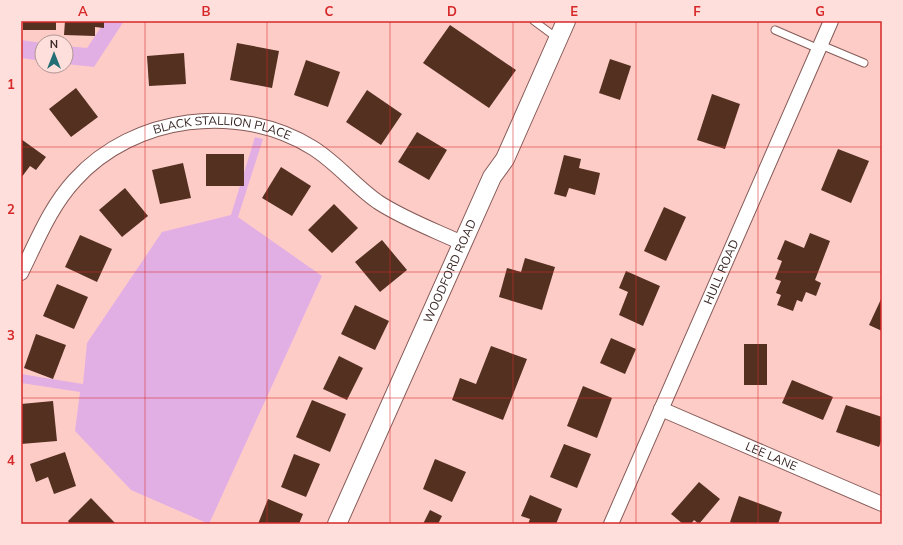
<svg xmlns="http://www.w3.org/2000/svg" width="903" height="545" font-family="Mulish,sans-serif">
<rect width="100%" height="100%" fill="#feccc7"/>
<g fill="#e2afe5">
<path d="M105,21h19l-30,46 -28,-3v-18l21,2z"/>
<path d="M21,40l21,3v18l-21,-3z"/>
<path d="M255,137l8,2 -25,78 84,59 -113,248 -78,-34 -56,-59 5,-39 -59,-9v-9l62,10 4,-41 75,-111 69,-17z"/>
</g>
<g fill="#533020">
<rect x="23" y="21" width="33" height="9"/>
<path d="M65,21h39v7l-9,-1v9l-31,-1z"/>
<path d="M450,25l66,45 -27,38 -66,-45z"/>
<path d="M237,43l42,8 -7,37 -42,-8z"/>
<path d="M184,53l2,31 -37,2 -2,-30z"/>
<path d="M610,59l21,7 -11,34 -21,-7z"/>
<path d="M306,60l34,12 -12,35 -34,-12z"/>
<path d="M76,88l22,29 -27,20 -22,-28z"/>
<path d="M367,90l35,24 -21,31 -35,-23z"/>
<path d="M712,94l28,10 -15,45 -28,-9z"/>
<path d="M417,132l30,18 -18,30 -31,-18z"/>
<path d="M21,139l25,18 -10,13 -6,-4 -9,12z"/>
<path d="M838,149l31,12 -18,42 -30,-13z"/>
<rect x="206" y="154" width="38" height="32"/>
<path d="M564,155l17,4 -2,9 21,5 -5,22 -26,-7 -3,9 -12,-3z"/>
<path d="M183,163l8,35 -31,6 -8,-34z"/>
<path d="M281,167l30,19 -19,30 -30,-18z"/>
<path d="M125,188l23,28 -26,21 -23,-27z"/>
<path d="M334,204l24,24 -26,25 -24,-23z"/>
<path d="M664,207l22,10 -20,44 -22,-10z"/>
<path d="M810,233l20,8 -15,39 6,3 -5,13 -10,-4 -4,10 -5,-2 -4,11 -16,-6 4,-10 -5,-2 5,-12 -6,-2 7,-18 -5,-2 8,-19 19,8z"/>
<path d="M80,235l32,14 -15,33 -32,-15z"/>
<path d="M382,240l25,30 -27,22 -25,-30z"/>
<path d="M525,258l30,9 -13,43 -43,-13 8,-29 14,4z"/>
<path d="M626,271l34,15 -17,40 -24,-11 9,-23 -9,-4z"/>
<path d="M57,284l31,13 -14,32 -31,-13z"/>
<path d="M882,297v34l-13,-6z"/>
<path d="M355,305l34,16 -14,29 -34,-16z"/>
<path d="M36,334l30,11 -13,34 -29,-11z"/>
<path d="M611,338l25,11 -11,25 -25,-11z"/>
<rect x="744" y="344" width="23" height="41"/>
<path d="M491,346l36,13 -24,61 -51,-20 8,-22 16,6z"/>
<path d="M339,356l24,12 -16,32 -24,-11z"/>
<path d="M792,380l41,17 -10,23 -41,-17z"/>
<path d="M583,386l29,12 -15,40 -30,-12z"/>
<path d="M312,400l34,14 -16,38 -34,-15z"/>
<path d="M53,401l4,40 -36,3v-40z"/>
<path d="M846,405l36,12v22l-3,8 -43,-15z"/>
<path d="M564,444l27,10 -14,34 -27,-11z"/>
<path d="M65,452l11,34 -22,8 -6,-17 -12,5 -6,-18z"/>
<path d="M294,454l26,10 -14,33 -25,-10z"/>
<path d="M435,459l31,13 -14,30 -29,-13z"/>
<path d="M699,482l21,17 -21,25 -5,-4 -3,4h-8l-12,-10z"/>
<path d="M530,495l32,14 -6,15h-28l2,-5 -9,-3z"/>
<path d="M739,496l43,16 -4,12h-44l-4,-2z"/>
<path d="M91,498l25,26h-46l-2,-3z"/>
<path d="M268,499l35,15 -4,10h-41z"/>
<path d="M430,510l12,6 -4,8h-15z"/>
</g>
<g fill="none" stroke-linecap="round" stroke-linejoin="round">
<defs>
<g id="service">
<path d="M534,21l23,17"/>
<path d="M775,30l44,19"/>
<path d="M821,45l43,18"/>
</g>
<g id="minor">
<path id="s1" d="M21,273c16,-32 29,-66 54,-93 59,-65 164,-78 238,-32 24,15 42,38 65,54 26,17 56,28 84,41"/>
<path id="s2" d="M661,409l221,95"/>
<path id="s3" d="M611,524l220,-503"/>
</g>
<g id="tertiary">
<path id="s4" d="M337,524l155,-347 13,-18 61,-138"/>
</g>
</defs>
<use href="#service" stroke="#865b58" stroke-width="9"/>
<use href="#minor" stroke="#865b58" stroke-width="16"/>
<use href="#tertiary" stroke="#865b58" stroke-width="20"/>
<use href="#service" stroke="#fff" stroke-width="7"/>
<use href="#minor" stroke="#fff" stroke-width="14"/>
<use href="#tertiary" stroke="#fff" stroke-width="18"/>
</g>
<path fill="none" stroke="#d62828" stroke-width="1" stroke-opacity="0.55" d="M145,21v503M267,21v503M390,21v503M513,21v503M636,21v503M758,21v503M21,147h861M21,272h861M21,398h861"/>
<g text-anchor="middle" stroke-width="4" stroke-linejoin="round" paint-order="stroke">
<g font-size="12" fill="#382624" stroke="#fedfdc">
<text dy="4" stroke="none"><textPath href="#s1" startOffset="272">BLACK STALLION PLACE</textPath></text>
<text dy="4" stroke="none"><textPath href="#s4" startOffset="277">WOODFORD ROAD</textPath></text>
<text dy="4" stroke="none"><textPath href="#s3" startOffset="275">HULL ROAD</textPath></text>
<text dy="4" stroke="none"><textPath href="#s2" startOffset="120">LEE LANE</textPath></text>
</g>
</g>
<rect width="903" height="545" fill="none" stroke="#fedfdc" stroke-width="44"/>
<g transform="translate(54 54)"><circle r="19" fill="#fedfdc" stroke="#af9592"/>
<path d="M0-3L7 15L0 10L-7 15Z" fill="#246f76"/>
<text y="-6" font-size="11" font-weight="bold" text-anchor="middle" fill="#382624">N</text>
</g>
<rect x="22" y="22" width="859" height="501" fill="none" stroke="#d62828" stroke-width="1.5"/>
<g font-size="13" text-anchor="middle" font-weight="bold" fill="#d62828">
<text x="83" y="16">A</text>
<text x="206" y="16">B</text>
<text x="329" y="16">C</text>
<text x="452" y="16">D</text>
<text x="574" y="16">E</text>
<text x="697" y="16">F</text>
<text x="820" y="16">G</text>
<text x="11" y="89">1</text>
<text x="11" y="214">2</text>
<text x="11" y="340">3</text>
<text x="11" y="465">4</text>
</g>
</svg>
